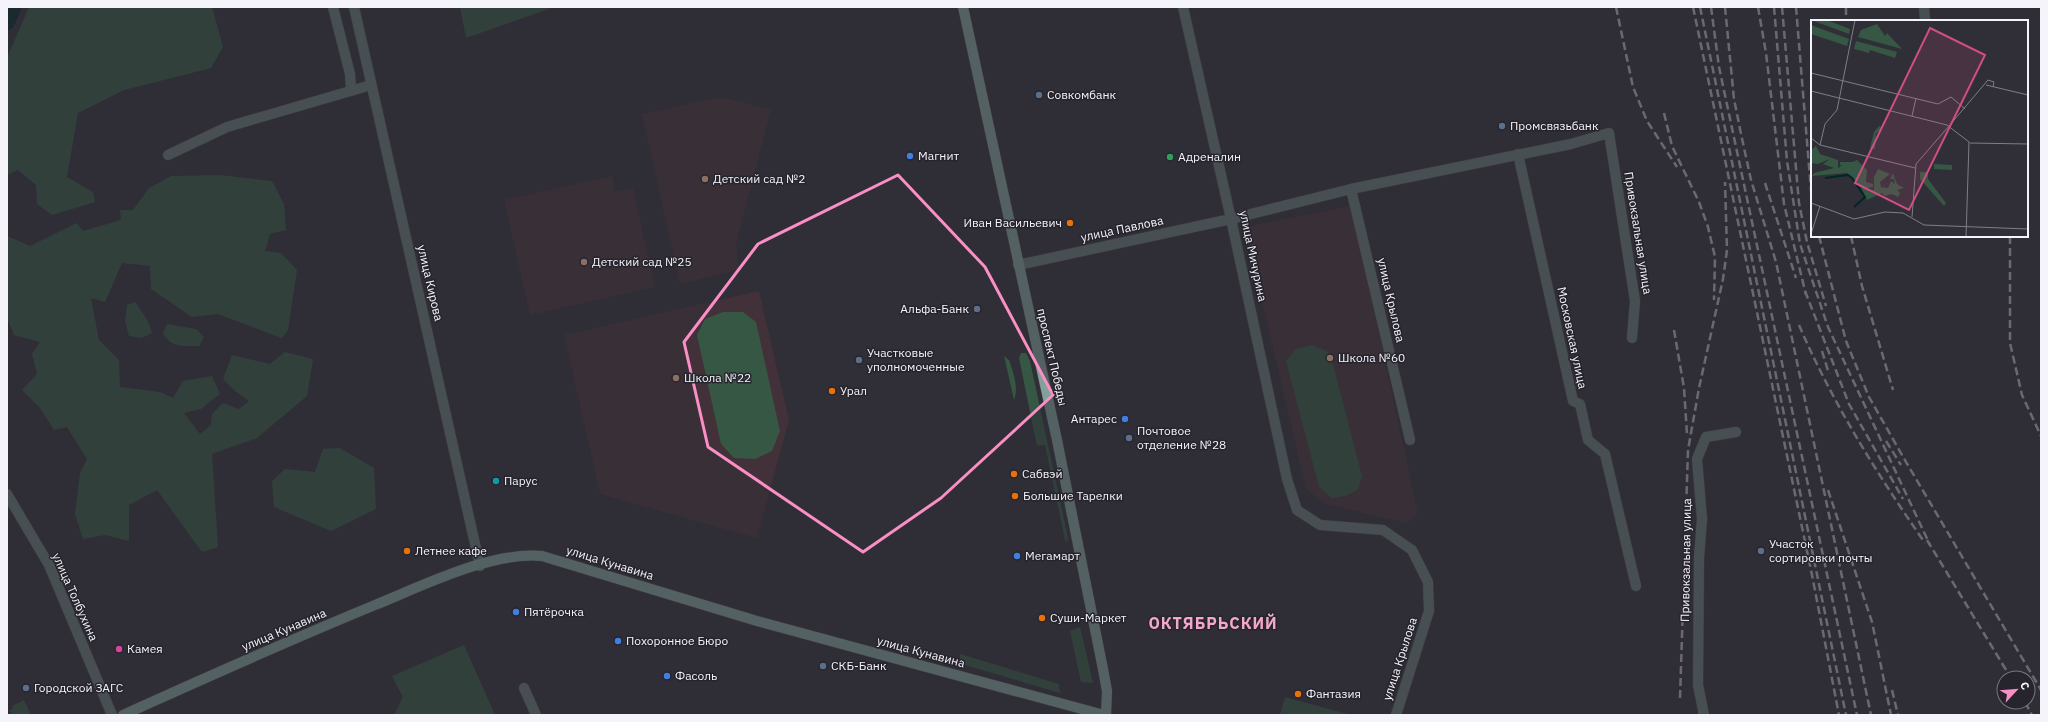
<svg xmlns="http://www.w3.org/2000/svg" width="2048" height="722" font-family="'IBM Plex Sans',sans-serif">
<rect width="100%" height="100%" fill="#302e37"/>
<g fill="#433139">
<path d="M721,97l50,13 -35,133 3,27 -59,14 -38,-170z"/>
<path d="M612,176l3,16 18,-4 22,99 -125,28 -26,-115z"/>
<path d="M1351,206l67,307 -11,10 -82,-19 -19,-15 -61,-262z"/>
<path d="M759,291l30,129 -32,118 -157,-44 -36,-159z"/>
</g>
<g fill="#355744">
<path d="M29,7h183l11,40 -12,21 -87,22 -46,23 -11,64 26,15 2,10 -43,13 -15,-11 -1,-19 -18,-15 -11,5v-117z"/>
<path d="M460,7h94l-88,31z"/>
<path d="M219,175l53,6 12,23 2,26 -16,4 -5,17 16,2 16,17 -9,60 -6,8 -64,-24 -26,3 -41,-28 -1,-23 -28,-3 -17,39 -14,-4 8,42 20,20 1,27 40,5 13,6 10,-17 29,-5 8,18 -19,15 -17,4 16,21 11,-9 1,-11 11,-11 16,6 10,-8 -14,-10 -12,-12 9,-24 38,9 15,-12 28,7 -6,37 -50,42 -45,16 6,93 -16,5 -45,-62 -28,15v36l-24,-6 -22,4 -8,-25 5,-41 7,-14 -20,-32 -13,3 -14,-22 -18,-18 15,-16 -5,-20 8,-12 -26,-7 -7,-17v-82l23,10 47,-23 6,8 38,-11 -1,-10h13l16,-22 22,-12z"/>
<path d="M135,302l13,19 4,12 -10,5 -13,-2 -4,-15 2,-16z"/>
<path d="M723,312h20l13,10 24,109 -8,20 -17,8 -21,-1 -13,-14 -24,-109 8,-16z"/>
<path d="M167,324l29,5 8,8 -5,9c-16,0 -28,2 -36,-13z"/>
<path d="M1313,345l17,8 32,123 -4,14 -13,6 -13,2 -13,-11 -33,-126 10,-12z"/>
<path d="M1021,353h5l4,8 38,177 -1,4 -2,-2 -20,-95 -8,1 -18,-88z"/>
<path d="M1004,356l5,4c4,12 10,27 5,40z"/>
<path d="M340,448l34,20 2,41 -45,22 -57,-24 -2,-26 13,-12 30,3 8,-23z"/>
<path d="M1080,627l13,56 -12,-1 -11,-51z"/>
<path d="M464,645l31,70h-101l9,-18 -11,-21z"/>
<path d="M960,654l99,30 1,9 -95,-28 -5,-4z"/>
<path d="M1285,697l66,18h-71z"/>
<path d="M24,700l7,15h-19l-2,-5 3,-1 -1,-3z"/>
</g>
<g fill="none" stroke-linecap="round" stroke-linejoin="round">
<path stroke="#002626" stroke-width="15" d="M7,23l7,-16"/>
<defs>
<g id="minor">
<path d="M333,7l17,67 1,17"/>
<path d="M1924,7l1,14"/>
<path d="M1518,154l55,247 7,3 8,36 17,14 31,132"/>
<path d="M168,155l59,-28 144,-42"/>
<path d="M1351,189l59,251"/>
<path d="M1231,219l120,-30 220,-45 38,-11 26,168 -3,37"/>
<path d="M7,494l42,71 63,150"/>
<path d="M524,688l12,27"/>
<path d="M1704,715l-6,-30 1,-127 3,-39 -5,-60 9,-22 30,-5"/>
</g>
<g id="tertiary">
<path d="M354,7l126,559"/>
<path d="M1183,7l48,212 56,260 10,31 23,15 63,5 29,20 16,32 1,29 -33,104"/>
<path d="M1018,265l213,-46"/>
</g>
<g id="secondary">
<path d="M963,7l94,433 46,229 4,22 -1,24"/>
<path d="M123,715c84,-38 167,-75 252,-110 47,-19 117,-54 167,-49l215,65 347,94"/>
</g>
</defs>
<use href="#minor" stroke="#4c4a52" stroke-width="11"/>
<use href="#tertiary" stroke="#4c4a52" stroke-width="11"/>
<use href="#secondary" stroke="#4c4a52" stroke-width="11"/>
<use href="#minor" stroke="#657873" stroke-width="10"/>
<use href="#tertiary" stroke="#657873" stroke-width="10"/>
<use href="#secondary" stroke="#82a19a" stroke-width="10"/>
<g stroke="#b1b0b7" stroke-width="2.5" stroke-dasharray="8 4" stroke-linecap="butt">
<path d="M1616,7l17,80 14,34 30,46"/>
<path d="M1693,7l119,568 27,140"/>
<path d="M1700,7l146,708"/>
<path d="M1711,7l8,60 138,648"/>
<path d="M1725,7l9,92 7,35 10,46 25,82 95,453"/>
<path d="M1758,7l8,46 18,151 22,91"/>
<path d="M1774,7l13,154 13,83 28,83 102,218"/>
<path d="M1782,7l17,196 8,39 19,64"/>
<path d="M1796,7l16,196"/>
<path d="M1846,7v14"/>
<path d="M1664,113l8,33 27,56 9,25 7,30 -1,43"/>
<path d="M1765,183l31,95"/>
<path d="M1819,236l27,105 23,56 37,65 135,228"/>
<path d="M1851,236l11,50 31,104"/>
<path d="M2010,236v107l12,52 19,41"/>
<path d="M1805,291l44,113 54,95"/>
<path d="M1799,325c33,77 78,149 126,218"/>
<path d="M1674,330l10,58 3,46"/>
<path d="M1822,351l7,23"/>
<path d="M1886,441l15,24"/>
<path d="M1828,490l44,132 19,93"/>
<path d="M1927,540l84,138"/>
<path d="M1892,690l6,25"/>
<path d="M1680,698l8,-248 11,-62 24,-109 4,-29 -2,-68"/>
<path d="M2025,702l7,13"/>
</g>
</g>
<path d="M0 0H2048V722H0ZM898,175l87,92 68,128 -112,103 -78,54 -155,-105 -24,-105 74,-98z" fill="#302e37" fill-opacity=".55" fill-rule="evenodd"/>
<path fill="none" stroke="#fa8fc6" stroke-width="3" stroke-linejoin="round" d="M898,175l87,92 68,128 -112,103 -78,54 -155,-105 -24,-105 74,-98z"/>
<g fill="#5c6f8a" stroke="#26242d" stroke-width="1.5">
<circle cx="1039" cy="95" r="4"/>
<circle cx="1502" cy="126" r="4"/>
<circle cx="977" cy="309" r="4"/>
<circle cx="859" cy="360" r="4"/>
<circle cx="1129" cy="438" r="4"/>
<circle cx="1761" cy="551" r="4"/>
<circle cx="823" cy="666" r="4"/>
<circle cx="26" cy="688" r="4"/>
</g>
<g fill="#3f7fe0" stroke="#26242d" stroke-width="1.5">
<circle cx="910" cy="156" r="4"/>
<circle cx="1125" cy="419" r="4"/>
<circle cx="1017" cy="556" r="4"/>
<circle cx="516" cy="612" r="4"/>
<circle cx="618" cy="641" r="4"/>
<circle cx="667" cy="676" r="4"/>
</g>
<circle fill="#2e9e5b" stroke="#26242d" stroke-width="1.5" cx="1170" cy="157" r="4"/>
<g fill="#8d6e63" stroke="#26242d" stroke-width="1.5">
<circle cx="705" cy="179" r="4"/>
<circle cx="584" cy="262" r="4"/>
<circle cx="1330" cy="358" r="4"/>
<circle cx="676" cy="378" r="4"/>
</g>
<g fill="#e8710a" stroke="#26242d" stroke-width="1.5">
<circle cx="1070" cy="223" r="4"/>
<circle cx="832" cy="391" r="4"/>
<circle cx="1014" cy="474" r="4"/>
<circle cx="1015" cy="496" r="4"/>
<circle cx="407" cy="551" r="4"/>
<circle cx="1042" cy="618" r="4"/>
<circle cx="1298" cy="694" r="4"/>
</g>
<circle fill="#0f9aa8" stroke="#26242d" stroke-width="1.5" cx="496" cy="481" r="4"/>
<circle fill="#d1479c" stroke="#26242d" stroke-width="1.5" cx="119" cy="649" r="4"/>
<g text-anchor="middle" stroke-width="3" stroke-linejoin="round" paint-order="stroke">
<g font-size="12" fill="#f5f4fa" stroke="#26242d" text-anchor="start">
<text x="1047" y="99">Совкомбанк</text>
<text x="1510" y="130">Промсвязьбанк</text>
<text x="918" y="160">Магнит</text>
<text x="1178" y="161">Адреналин</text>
<text x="713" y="183">Детский сад №2</text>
<text x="1062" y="227" text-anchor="end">Иван Васильевич</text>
<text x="592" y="266">Детский сад №25</text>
<text x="969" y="313" text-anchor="end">Альфа-Банк</text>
<text x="867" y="357">Участковые<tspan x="867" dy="14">уполномоченные</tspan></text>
<text x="1338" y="362">Школа №60</text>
<text x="684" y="382">Школа №22</text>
<text x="840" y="395">Урал</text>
<text x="1117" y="423" text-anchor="end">Антарес</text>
<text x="1137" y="435">Почтовое<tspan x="1137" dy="14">отделение №28</tspan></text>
<text x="1022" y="478">Сабвэй</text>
<text x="504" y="485">Парус</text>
<text x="1023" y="500">Большие Тарелки</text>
<text x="1769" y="548">Участок<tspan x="1769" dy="14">сортировки почты</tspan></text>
<text x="415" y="555">Летнее кафе</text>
<text x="1025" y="560">Мегамарт</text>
<text x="524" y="616">Пятёрочка</text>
<text x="1050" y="622">Суши-Маркет</text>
<text x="626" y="645">Похоронное Бюро</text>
<text x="127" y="653">Камея</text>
<text x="831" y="670">СКБ-Банк</text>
<text x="675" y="680">Фасоль</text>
<text x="34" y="692">Городской ЗАГС</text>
<text x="1306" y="698">Фантазия</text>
</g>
<g font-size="12" fill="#f5f4fa" stroke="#26242d">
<text transform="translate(1122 229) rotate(-12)" y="4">улица Павлова</text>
<text transform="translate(1638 233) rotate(81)" y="4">Привокзальная улица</text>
<text transform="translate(1253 256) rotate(78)" y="4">улица Мичурина</text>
<text transform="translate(430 283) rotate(77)" y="4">улица Кирова</text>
<text transform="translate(1391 300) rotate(77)" y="4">улица Крылова</text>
<text transform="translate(1572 338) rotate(78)" y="4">Московская улица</text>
<text transform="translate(1052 357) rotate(77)" y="4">проспект Победы</text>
<text transform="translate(1686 560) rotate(-89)" y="4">Привокзальная улица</text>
<text transform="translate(610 563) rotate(17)" y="4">улица Кунавина</text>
<text transform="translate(75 597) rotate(66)" y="4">улица Толбухина</text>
<text transform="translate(284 630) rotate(-23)" y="4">улица Кунавина</text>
<text transform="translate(921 652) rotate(15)" y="4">улица Кунавина</text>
<text transform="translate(1400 659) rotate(-72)" y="4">улица Крылова</text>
</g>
<g font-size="16" font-weight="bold" letter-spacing="1" fill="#f3a7cc" stroke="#26242d">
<text x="1213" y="629">ОКТЯБРЬСКИЙ</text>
</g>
</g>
<g transform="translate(1811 20)">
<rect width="217" height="217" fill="#302e37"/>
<path d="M0,0h16l23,9 -1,5zM66,4l8,12 2,-3 15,16 -44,-12 3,-7zM0,5l38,14 -2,7 -36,-12zM45,21l41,11 -2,6 -25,-8 -1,3 -15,-4zM68,106l3,2 -6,6 -1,15 -5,-1 4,-16zM5,126l4,8 18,6v8l4,-3h-2v-3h13l4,-2 10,10 -1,12 7,2v3l-5,1 2,3 4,-1v-13l4,-8 12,5 -10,8 1,5 7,1 3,-7 4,3 -1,-5h-4l3,-6 4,11 7,4 -7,2 3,3 -2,4 -6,-3 -7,2 -3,-3 -15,7 -6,-13 -14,-14 -35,3 2,-3 20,-5 -11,-4 7,-5 -12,5 -7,-1v-13zM123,144l18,1v5l-18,-1zM109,152h8v7l18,24 -2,3 -24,-27z" fill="#355744"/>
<path fill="none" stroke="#002626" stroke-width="2" d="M14,158l23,-3 4,3 13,19 -11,10"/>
<path fill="none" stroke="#7f7d85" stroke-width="1" d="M0,53l127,31 13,-7 14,12M175,65l42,10M0,71l136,34 22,17 -3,95M101,96l4,-18M138,106l39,-46 6,2 -1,5M0,118l9,7 95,23M159,123l58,1M9,125l5,-21 12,-14 18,-90M0,183l43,16 31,-7 18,1 21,12 104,4M101,197l4,-53 33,-38M0,214l9,-28"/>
<path fill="#cf4f83" fill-opacity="0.15" stroke="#cf4f83" stroke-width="2" d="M119,8l55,27 -76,155 -54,-27z"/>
<rect width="217" height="217" fill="none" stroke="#f5f4fa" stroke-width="2"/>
</g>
<rect width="2048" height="722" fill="none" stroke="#f5f4fa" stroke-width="16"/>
<g transform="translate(2016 690) rotate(64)"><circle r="19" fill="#26242d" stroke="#79777f"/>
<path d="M0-3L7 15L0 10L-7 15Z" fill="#fa8fc6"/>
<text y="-6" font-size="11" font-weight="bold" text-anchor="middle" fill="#f5f4fa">С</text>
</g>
</svg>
